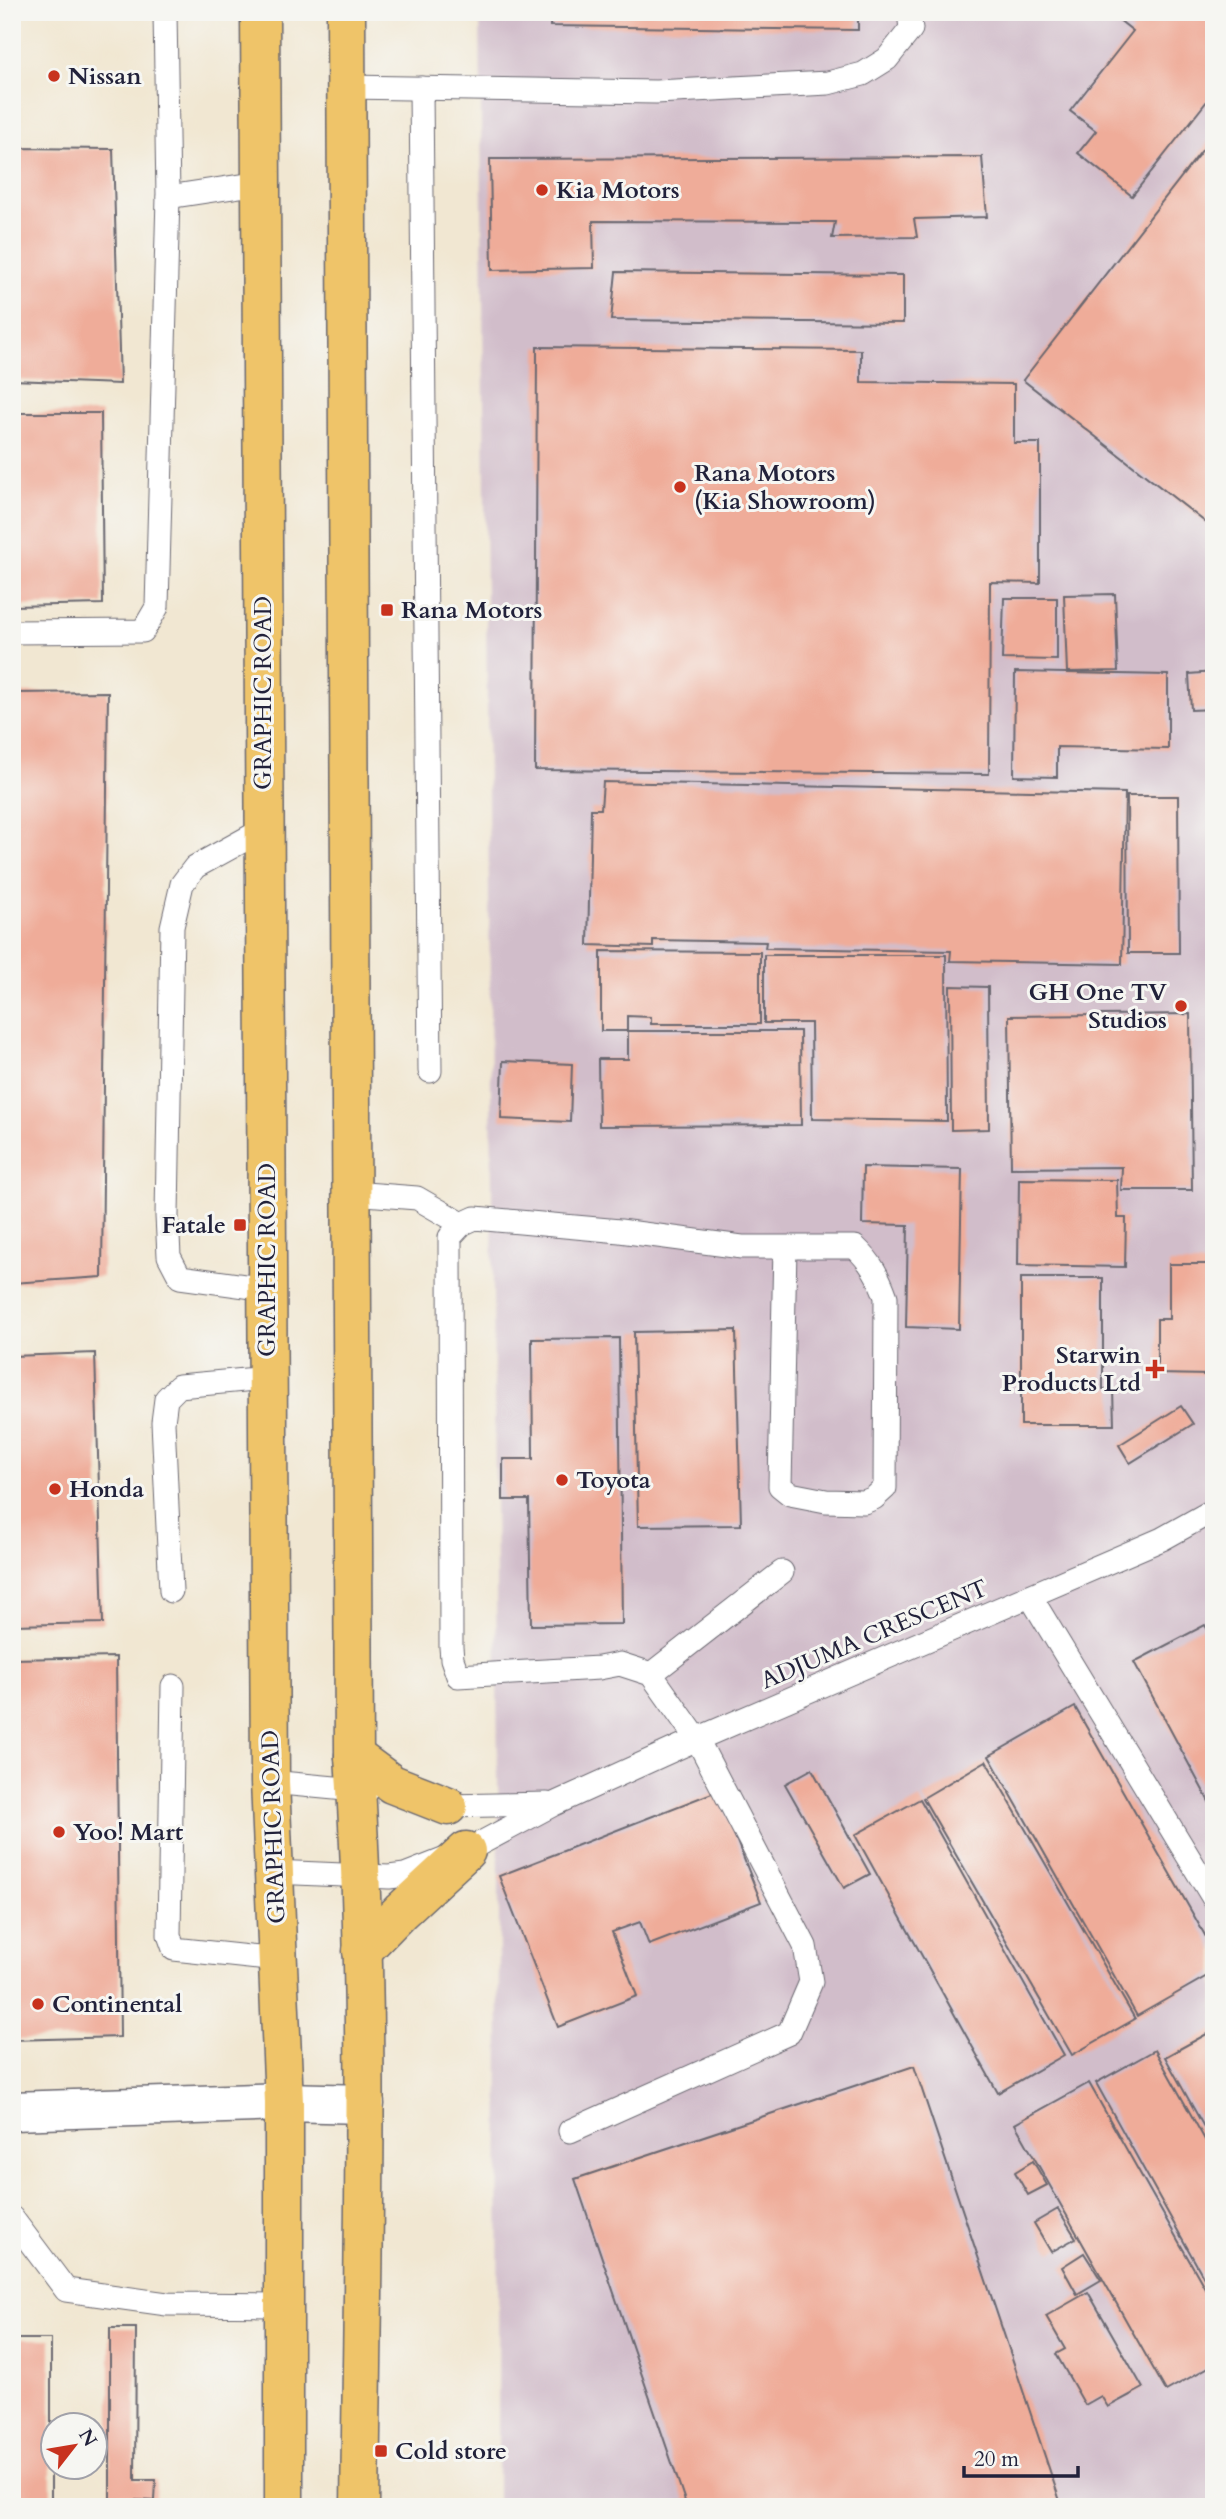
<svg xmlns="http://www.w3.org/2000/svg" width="1226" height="2519" font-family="Cardo,serif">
<rect width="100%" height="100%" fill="#f6f6f2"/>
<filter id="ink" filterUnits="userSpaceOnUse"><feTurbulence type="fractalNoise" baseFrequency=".0143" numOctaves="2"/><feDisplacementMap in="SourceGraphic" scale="14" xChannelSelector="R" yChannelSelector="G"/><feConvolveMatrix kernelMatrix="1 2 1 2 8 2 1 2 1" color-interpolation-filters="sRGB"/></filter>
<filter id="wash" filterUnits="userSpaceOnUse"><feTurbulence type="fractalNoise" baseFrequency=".00686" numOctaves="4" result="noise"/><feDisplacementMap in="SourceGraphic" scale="28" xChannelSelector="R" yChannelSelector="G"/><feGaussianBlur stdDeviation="1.57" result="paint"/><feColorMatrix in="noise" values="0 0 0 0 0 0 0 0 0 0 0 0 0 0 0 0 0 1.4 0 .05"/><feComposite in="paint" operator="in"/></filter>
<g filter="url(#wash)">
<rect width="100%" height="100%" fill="#f1e7d2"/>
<path fill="#d1bdca" d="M480,12h734v2495h-716l1,-631z"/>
<g id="blocks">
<g fill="#efac99">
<path d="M551,12h307v18l-308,-4z"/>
<path d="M1109,12h105v94l-7,-5 -75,95 -54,-43 18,-22 -26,-20 63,-80z"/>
<path d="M1214,135v394l-191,-149z"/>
<path d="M12,148l101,1 7,235 -108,-4z"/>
<path d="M982,157l5,60 -73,2 3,18 -85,1 3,-16 -242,-1 1,47 -102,2 -2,-111z"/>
<path d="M616,272l287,3v48l-292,-3z"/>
<path d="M537,347l324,3v32l153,2v59h26v140l-50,-1 -1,192 -454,-4z"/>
<path d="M14,413h87l2,191 -91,2v-132h3z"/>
<path d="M1115,594l3,77 -51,1 -3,-77z"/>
<path d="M1004,598h53v62l-55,-1z"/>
<path d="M1015,672l153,3v74l-111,-2v30l-43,-1z"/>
<path d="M1214,672v37l-23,1 -2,-36z"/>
<path d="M108,692l-6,585 -90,6v-590z"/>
<path d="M603,782l522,11 -3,171 -172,-3 1,-10 -186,-3 1,-6 -113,-2v7l-65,-2 3,-136h10z"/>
<path d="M1127,796h51l1,157h-51z"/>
<path d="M601,951l159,1v72h-109v-7l-24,-1v15h-26z"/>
<path d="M764,955h182l1,166 -135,-2 -1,-96h-47z"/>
<path d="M950,986l38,1 1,142 -38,1z"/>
<path d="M1190,1014l2,176h-71l1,-23 -111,1 -2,-152z"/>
<path d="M628,1031h172l1,94 -202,1 -1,-67h30z"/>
<path d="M503,1061l69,3 -2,58 -69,-3z"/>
<path d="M863,1167l99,2 -3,160 -53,-2 2,-102 -46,-1z"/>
<path d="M1019,1179l98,1 1,38h8l-1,49 -107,-2z"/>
<path d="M1169,1264h42l-1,111 -53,-1v-55h12z"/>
<path d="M1021,1278h82v111h10l1,36h-93z"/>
<path d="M736,1330l5,195 -103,1 -4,-194z"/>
<path d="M619,1338l3,286 -91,1 -2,-125h-26v-41h30l-1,-120z"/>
<path d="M95,1353l8,270 -91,2v-269z"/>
<path d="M1181,1406l12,18 -63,39 -11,-18z"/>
<path d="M1205,1625l9,15v171l-80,-149z"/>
<path d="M116,1657l4,380 -108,3v-381z"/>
<path d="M1075,1707l139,244v21l-77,44 -148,-260z"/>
<path d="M986,1761l149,258 -63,36 -149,-257z"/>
<path d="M812,1769l58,105 -26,14 -59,-104z"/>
<path d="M717,1791l44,111 -112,43 -9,-23 -28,10 25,64 -79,31 -59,-151z"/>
<path d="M920,1799l144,256 -66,38 -143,-258z"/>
<path d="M1214,2030v115l-49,-88z"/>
<path d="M1155,2050l59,106v140l-118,-213z"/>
<path d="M914,2066l148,441h-375l-112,-328z"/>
<path d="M1089,2083l125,221v60l-48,27 -151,-267z"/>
<path d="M1033,2161l14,24 -19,10 -13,-23z"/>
<path d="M1058,2209l18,29 -25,14 -17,-29z"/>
<path d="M1084,2253l17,27 -24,14 -15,-27z"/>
<path d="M1088,2292l55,96 -35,19 -7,-11 -16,9 -29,-51 9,-5 -19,-33z"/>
<path d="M110,2328h26l-1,152h21l-1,21 -20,-1v7h-25z"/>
<rect x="12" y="2339" width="39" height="168"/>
</g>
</g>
</g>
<g filter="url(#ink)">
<use href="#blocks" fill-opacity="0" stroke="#6a6770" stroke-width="2"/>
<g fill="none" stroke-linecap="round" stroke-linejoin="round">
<defs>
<g id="lane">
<path d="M347,87l309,5 172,-9 35,-9 24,-15 24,-30 -2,-17"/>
<path d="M421,88l9,983"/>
<path d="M168,197l92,-14"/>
<path d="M12,632l131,-1 14,-24 11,-410 -3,-185"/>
<path d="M264,829l-69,38 -13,17 -10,43 -5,289 2,40 11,21 87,12"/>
<path d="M352,1193l65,5 45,26"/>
<path d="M171,1591l-8,-169 3,-23 13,-13 88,-8"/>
<path d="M1030,1596l184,303"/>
<path d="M651,1674l131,-102"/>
<path d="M173,1686l-4,249 5,14 103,11"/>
<path d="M270,1782l97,9"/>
<path d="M438,1804l10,2 99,-2"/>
<path d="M273,1872l116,5 16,-2 61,-24 88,-47 143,-65 465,-200 52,-29"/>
<path d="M570,2131l219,-98 22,-51 -6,-36 -108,-207 -46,-65 -31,-10 -21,4 -141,8 -6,-17 -1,-12 -1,-410 12,-13 13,-6 145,13 122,16h113c16,15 24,30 31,50l-1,191 -11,10 -10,4 -38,-1 -36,-7 -10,-8 5,-239"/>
<path d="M12,2218l54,72 101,14 117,1"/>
</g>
<path id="street" d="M12,2111l272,-9 81,2"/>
<g id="primary">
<path d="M260,12l10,1770 14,320v405"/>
<path d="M346,12l8,1744c17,250 9,501 6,751"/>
<path d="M354,1756l38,28 56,22"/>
<path d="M362,1951l39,-40 65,-60"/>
</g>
</defs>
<use href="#lane" stroke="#6a6770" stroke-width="25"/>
<use href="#street" stroke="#6a6770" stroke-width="41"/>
<use href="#primary" stroke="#6a6770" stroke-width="41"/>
<use href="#lane" stroke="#fff" stroke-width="23"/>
<use href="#street" stroke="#fff" stroke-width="38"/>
<use href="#primary" stroke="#efc469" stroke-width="38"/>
</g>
</g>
<g fill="#c8321e" stroke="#f6f6f2" stroke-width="2.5">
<circle cx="54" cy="76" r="7"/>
<circle cx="542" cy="190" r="7"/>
<circle cx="680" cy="487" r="7"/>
<rect x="380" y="603" width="14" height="14" rx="3.5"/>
<circle cx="1181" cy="1006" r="7"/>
<rect x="233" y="1218" width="14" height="14" rx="3.5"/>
<path d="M1151.5 1358.5h7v7h7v7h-7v7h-7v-7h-7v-7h7z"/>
<circle cx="562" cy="1480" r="7"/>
<circle cx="55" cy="1489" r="7"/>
<circle cx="59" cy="1832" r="7"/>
<circle cx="38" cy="2004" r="7"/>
<rect x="374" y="2444" width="14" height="14" rx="3.5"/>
</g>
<g text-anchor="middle" stroke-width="6" stroke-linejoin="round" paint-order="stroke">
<g font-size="24" font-weight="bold" fill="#22223b" stroke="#f6f6f2" text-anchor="start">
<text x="68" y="84">Nissan</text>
<text x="556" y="198">Kia Motors</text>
<text x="694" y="481">Rana Motors<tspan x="694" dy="28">(Kia Showroom)</tspan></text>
<text x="401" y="618">Rana Motors</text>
<text x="1167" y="1000" text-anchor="end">GH One TV<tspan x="1167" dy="28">Studios</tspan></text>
<text x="226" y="1233" text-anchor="end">Fatale</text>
<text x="1141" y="1363" text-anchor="end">Starwin<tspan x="1141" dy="28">Products Ltd</tspan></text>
<text x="576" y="1488">Toyota</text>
<text x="69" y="1497">Honda</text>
<text x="73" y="1840">Yoo! Mart</text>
<text x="52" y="2012">Continental</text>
<text x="395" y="2459">Cold store</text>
</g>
<g font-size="24" fill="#22223b" stroke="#f6f6f2">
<text transform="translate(263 693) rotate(-90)" y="8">GRAPHIC ROAD</text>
<text transform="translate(267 1260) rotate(-90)" y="8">GRAPHIC ROAD</text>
<text transform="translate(874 1634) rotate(-23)" y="8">ADJUMA CRESCENT</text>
<text transform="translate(273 1827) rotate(-92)" y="8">GRAPHIC ROAD</text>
</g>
</g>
<rect width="1226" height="2519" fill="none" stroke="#f6f6f2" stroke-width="42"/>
<g transform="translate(74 2446) rotate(59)"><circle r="33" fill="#f6f6f2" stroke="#a1a1a9" stroke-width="2"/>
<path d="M0-5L12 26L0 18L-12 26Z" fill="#c8321e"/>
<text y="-10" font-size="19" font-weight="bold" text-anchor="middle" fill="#22223b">N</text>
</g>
<path d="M964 2466v10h114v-10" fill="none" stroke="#22223b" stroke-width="3.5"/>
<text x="974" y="2466" font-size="21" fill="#22223b" stroke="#f6f6f2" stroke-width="5" paint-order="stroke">20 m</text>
</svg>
